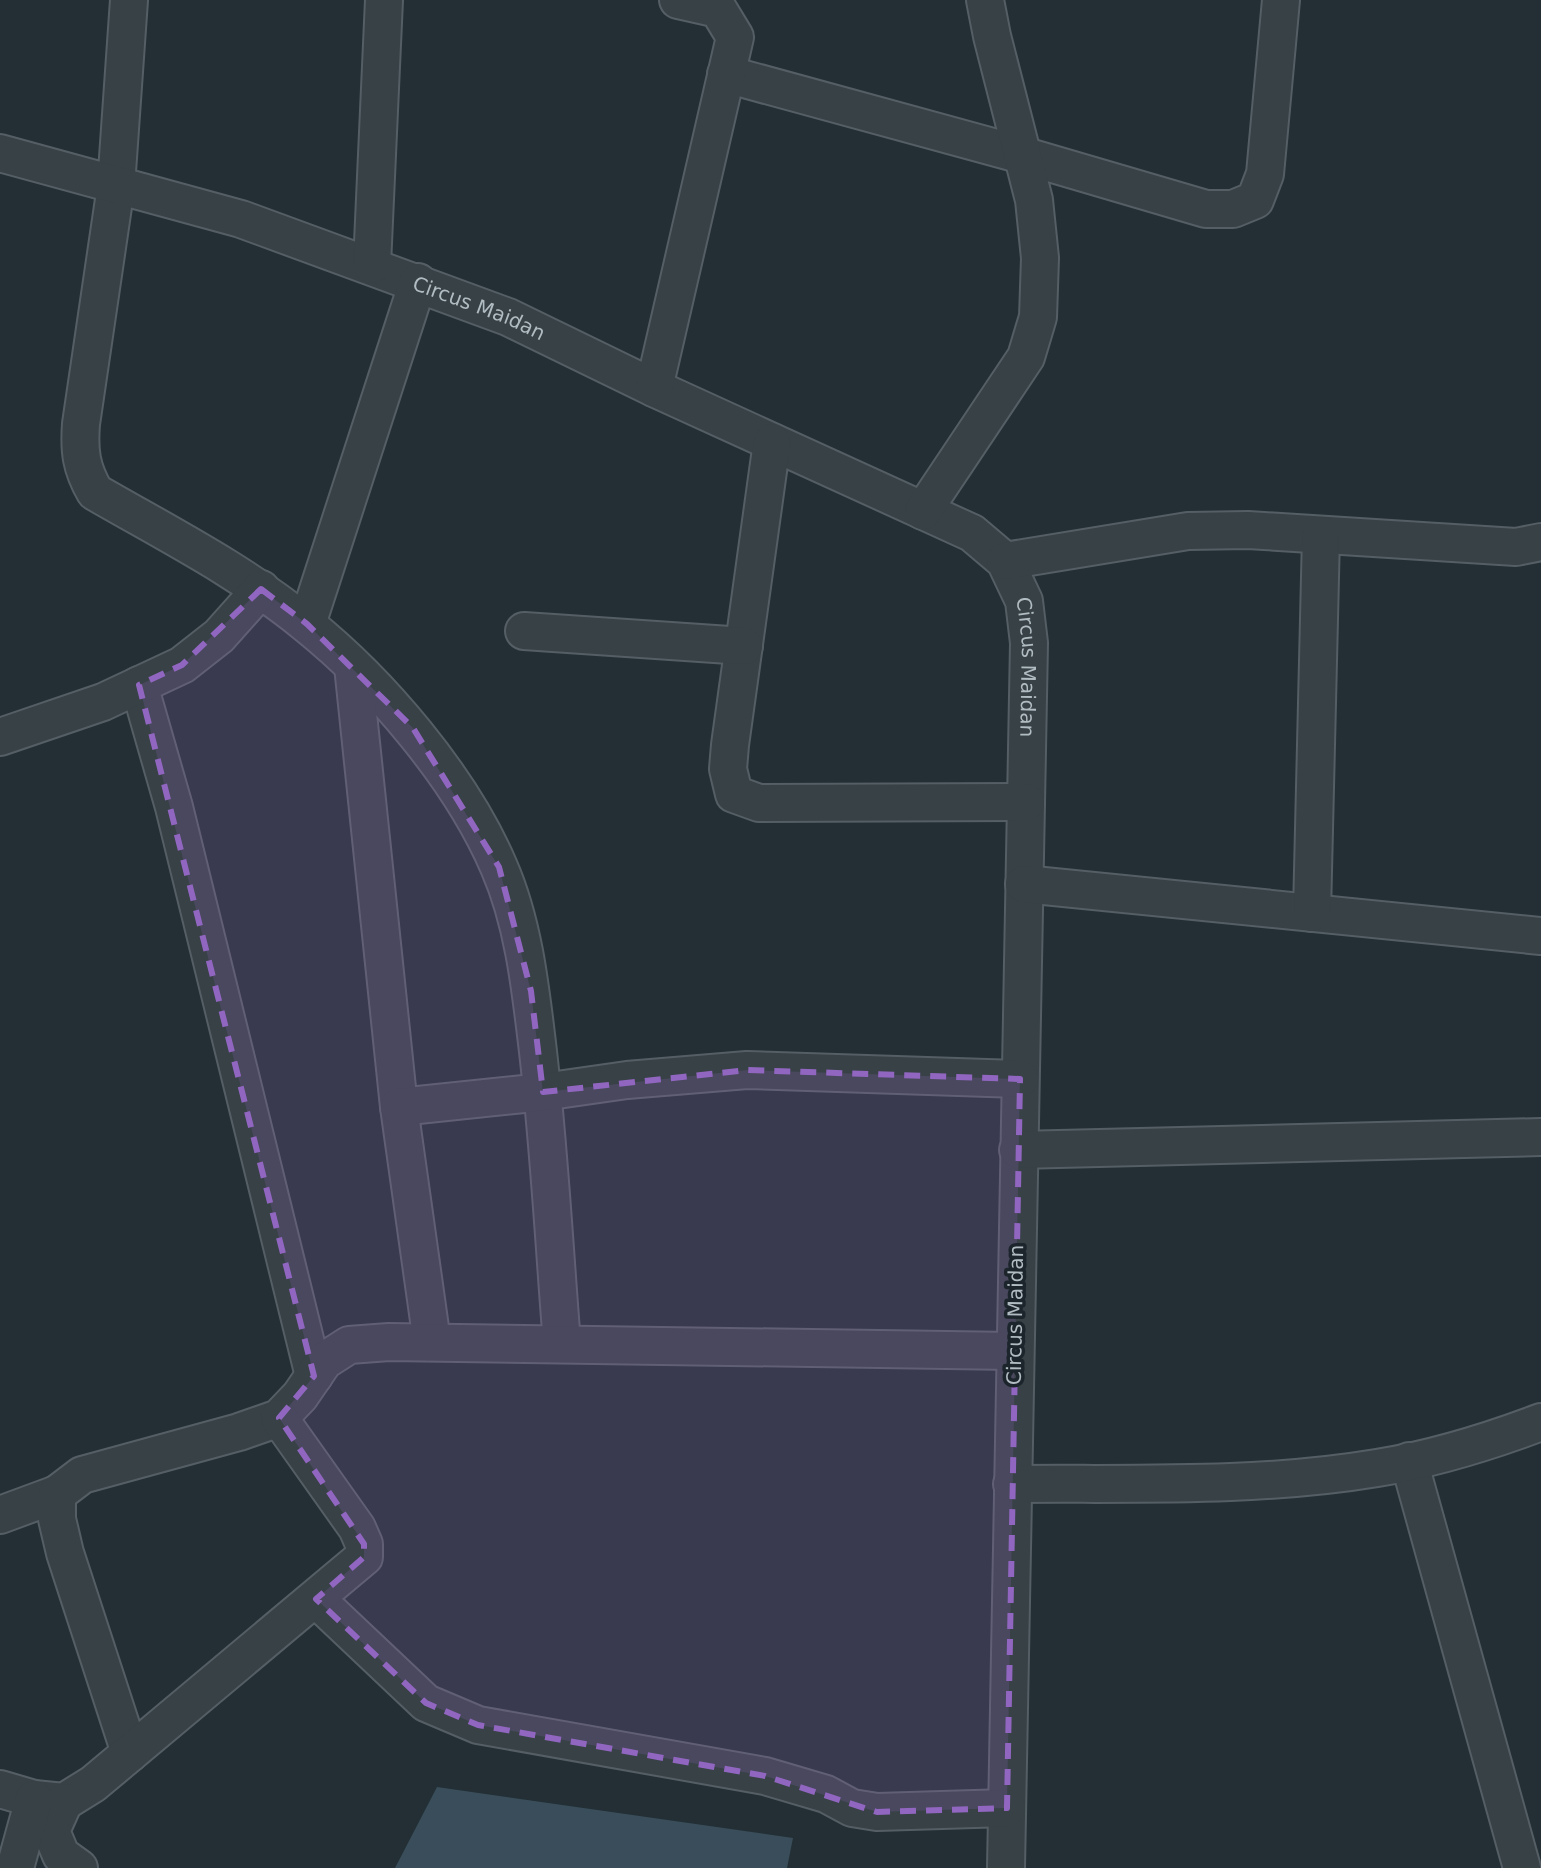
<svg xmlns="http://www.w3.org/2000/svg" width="1541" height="1868" font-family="'DejaVu Sans',sans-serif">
<rect width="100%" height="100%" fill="#232f35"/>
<path fill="#394e5a" d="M437,1787l356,51 -6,30h-392z"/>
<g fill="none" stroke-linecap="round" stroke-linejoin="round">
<defs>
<g id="minor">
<path d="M129,0l-13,186 -35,238c-2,27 0,44 14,68 71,41 146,79 210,131 75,60 156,155 194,244 24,55 31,117 38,176 12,100 17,201 25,301"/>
<path d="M726,74l296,81 184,54h27l22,-9 10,-26 16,-174"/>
<path id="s1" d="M0,153l241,66 267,98 146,71 318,145 33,28 19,40 5,42 -23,1225"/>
<path d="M372,265l12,-265"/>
<path d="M654,388l81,-351 -17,-28 -40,-9"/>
<path d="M772,442l-42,303 -2,24 6,25 25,9 267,-1"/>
<path d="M923,511l103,-154 12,-40 2,-59 -6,-58 -42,-164 -7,-36"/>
<path d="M1005,561l183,-30 60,-1 268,17 25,-5"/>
<path d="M307,624l111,-342"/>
<path d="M524,631l220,15"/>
<path d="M353,666l46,441 33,235"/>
<path d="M139,685l35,122 140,569"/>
<path d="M0,737l103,-35 79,-37 37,-29 42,-47"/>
<path d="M1024,884l517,52"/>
<path d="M1312,913l9,-378"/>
<path d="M399,1107l144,-15 84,-12 120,-10 273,9"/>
<path d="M1018,1150l523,-13"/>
<path d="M1409,1461l113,407"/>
<path d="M1012,1484c121,-1 245,4 365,-16 56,-9 111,-26 164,-46"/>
<path d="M0,1515l57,-21"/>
<path d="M316,1599l110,104 52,22 287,51 61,18 26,14 25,4 130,-4"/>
<path d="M130,1753l-65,-200 -8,-34v-25l25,-19 157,-43 40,-14 21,-22 24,-35 25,-16 40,-3 625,9"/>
<path d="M0,1789l34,10 30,3 29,-18 271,-227v-13l-7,-16 -78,-110"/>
<path d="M64,1802l-13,29 10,24 18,13"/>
<path d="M15,1868l19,-69"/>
</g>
</defs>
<use href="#minor" stroke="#545e64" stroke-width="40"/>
<use href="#minor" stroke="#374146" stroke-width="36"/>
</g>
<path fill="#9166c0" fill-opacity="0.2" stroke="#9166c0" stroke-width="6" stroke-dasharray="16 10" stroke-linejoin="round" d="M261,589l46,35 106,104 86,139 32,124 12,101 204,-22 273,9 -13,729 -130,4 -112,-36 -287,-51 -52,-22 -110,-104 48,-42v-13l-85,-126 35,-42 -175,-691 43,-20z"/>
<g text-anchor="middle" stroke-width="7" stroke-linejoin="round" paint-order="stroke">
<g font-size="20" fill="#b1bcc2" stroke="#1c252b">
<text dy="7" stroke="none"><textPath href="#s1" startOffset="504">Circus Maidan</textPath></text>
<text dy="7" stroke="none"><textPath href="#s1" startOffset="1200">Circus Maidan</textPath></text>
<text transform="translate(1015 1315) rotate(-89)" y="7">Circus Maidan</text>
</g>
</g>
</svg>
